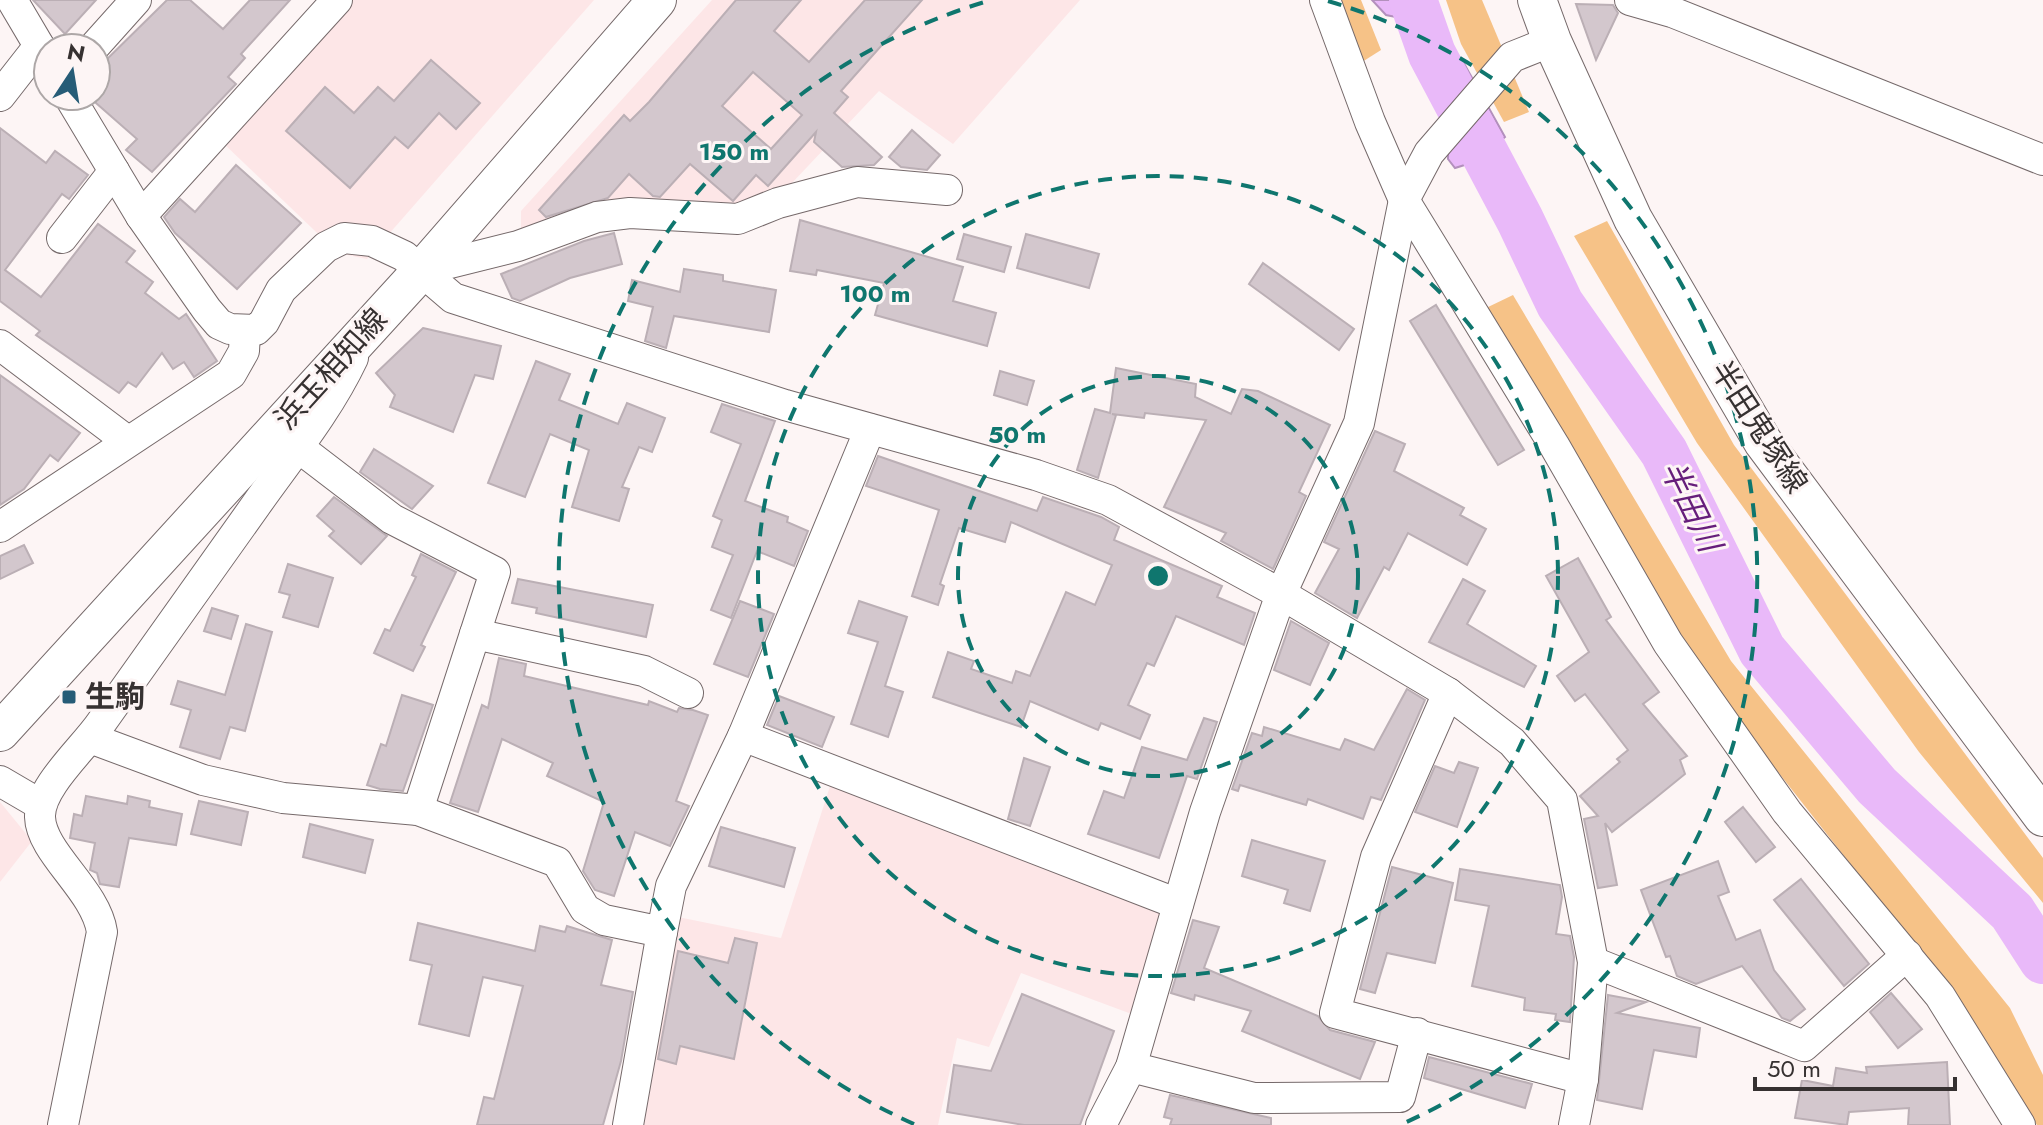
<svg xmlns="http://www.w3.org/2000/svg" width="2043" height="1125" font-family="Jost,'Noto Sans JP',sans-serif">
<rect width="100%" height="100%" fill="#fdf5f5"/>
<g fill="#fde6e7">
<path d="M349,0h245l-227,259 -29,-6 -116,-111z"/>
<path d="M712,0h368l-127,144 -74,-53 -88,93 -56,29 -214,16v-18z"/>
<path d="M832,780l335,125 -30,111 -116,-43 -32,74 -32,-9 -19,87h-303l38,-209 108,22z"/>
<path d="M0,802l32,39 -32,41z"/>
</g>
<g fill="#f6c287">
<path d="M1309,0h52l20,50 -41,26z"/>
<path d="M1446,0h36l47,112 -25,10 -43,-78z"/>
<path d="M1607,221l127,224 309,413v45l-124,-151 -222,-309 -123,-207z"/>
<path d="M1513,295l218,366 279,347 33,67v50h-6l-82,-128 -273,-347 -196,-342z"/>
</g>
<path fill="#e9b9f9" stroke="#b390bd" stroke-width="2" d="M1372,0h46l3,9 8,1 2,4 -13,14 23,28h6l5,6 9,-4 44,79 -31,25 -19,6 -7,-9 1,-60 -5,-2 1,-6 -11,-18 -9,-2 -10,-25 -7,-6 4,-6 -6,-15 -20,-4z"/>
<g fill="none" stroke-linecap="round" stroke-linejoin="round">
<path stroke="#e9b9f9" stroke-width="48" d="M1413,0l19,54 88,166 40,84 104,148 98,198 115,136 135,126 31,48"/>
</g>
<g fill="#d3c7cd" stroke="#bbafb5" stroke-width="2" fill-rule="evenodd">
<path d="M33,0h63l-31,34z"/>
<path d="M167,0h23l33,29 27,-29h40l-49,54 4,4 -17,19 8,7 -84,88 -26,-22 11,-11 -41,-36v-33z"/>
<path d="M736,0h65l-27,31 35,31 56,-62h57l-81,91 7,6 -14,16 48,44 -8,8 -32,2 -28,-25 2,-10 -48,54 -12,-11 -23,26 -43,-37 -30,33 -7,-1 -24,-22 -21,24 -62,19 -7,-7 85,-95 6,6 19,-19zM753,72l49,43 -31,34 -49,-43z"/>
<path d="M1576,4l37,1 5,8 -22,47z"/>
<path d="M431,60l49,43 -24,26 -17,-16 -31,35 -13,-11 -45,51 -64,-57 39,-44 29,26 24,-26 16,14z"/>
<path d="M0,128l46,35 9,-12 33,24 -19,24 -7,-5 -57,76 36,27 57,-73 37,27 -9,11 27,20 -8,11 34,26 7,-5 31,47 -23,16 -10,-15 -11,7 -11,-16 -26,34 -8,-5 -9,11 -83,-58 4,-4 -40,-30z"/>
<path d="M912,130l28,25 -13,15 -26,-3 -12,-10z"/>
<path d="M236,165l65,58 -64,66 -62,-56 -11,-16 16,-18 15,13z"/>
<path d="M800,220l163,47 -10,34 43,12 -9,33 -112,-31 9,-32 -67,-13 -1,5 -26,-4z"/>
<path d="M614,233l8,31 -52,14 -50,23 -8,-3 -11,-24 83,-33z"/>
<path d="M964,234l47,13 -7,25 -47,-13z"/>
<path d="M1026,234l73,20 -10,34 -72,-20z"/>
<path d="M1263,263l91,66 -15,21 -90,-66z"/>
<path d="M684,269l39,6v6l53,9 -7,42 -95,-16 -8,32 -21,-7 8,-34 -25,-6 4,-21 48,12z"/>
<path d="M1436,305l88,145 -26,15 -88,-144z"/>
<path d="M423,328l78,18 -8,33 -18,-4 -22,57 -63,-25 5,-12 -19,-22z"/>
<path d="M536,361l34,13 -11,26 59,24 9,-21 38,15 -13,34 -13,-5 -17,40 7,2 -10,32 -47,-14 17,-57 -39,-16 -25,63 -37,-14z"/>
<path d="M1116,368l80,16 -1,13 36,17 11,-25 16,2 72,34 -31,67 7,4 -33,73 -52,-28 5,-8 -62,-26 42,-87 -61,-7 -1,5 -32,-4 4,1 -18,63 -21,-8 18,-61 15,4z"/>
<path d="M1000,371l34,10 -7,24 -33,-10z"/>
<path d="M0,375l80,58 -22,28 -8,-6 -26,34 -24,16z"/>
<path d="M722,404l53,17 -30,80 43,16 -1,5 21,9 -14,35 -37,-15 -26,67 -20,-8 22,-55 -21,-8 10,-27 -9,-4 28,-72 -30,-12z"/>
<path d="M1375,431l30,13 -11,27 70,37 -4,7 26,14 -19,36 -59,-32 -19,37 -5,-3 -27,51 -42,-25 24,-44 -15,-7z"/>
<path d="M374,449l59,37 -21,23 -52,-37z"/>
<path d="M878,456l159,55 6,-14 58,20 18,10 -5,13 108,46 -5,11 38,16 -11,32 -68,-29 -22,50 -7,-3 -19,42 22,10 -10,24 -39,-16 -3,7 -68,-29 -9,26 -88,-30 15,-45 26,9 -3,8 41,14 4,-12 14,5 36,-84 29,13 17,-40 -101,-43 -6,20 -46,-14 -19,56 4,2 -6,19 -26,-9 27,-86 -73,-24z"/>
<path d="M334,497l53,39 -26,28 -32,-28 5,-5 -17,-15z"/>
<path d="M24,545l9,18 -33,16v-23z"/>
<path d="M421,554l35,18 -35,73 4,2 -12,24 -39,-18 11,-24 5,2 26,-54 -4,-2z"/>
<path d="M1578,558l33,59 -5,3 53,72 -16,12 44,52 -7,4 5,14 -32,26 -41,32 -7,-9 12,62 -19,3 -14,-69 14,-3 -18,-20 40,-34 -3,-3 11,-9 -43,-56 -10,7 -18,-25 32,-24 -43,-76z"/>
<path d="M288,564l45,14 -15,49 -35,-10 7,-22 -11,-3z"/>
<path d="M518,579l135,26 -7,32 -110,-24 1,-5 -25,-5z"/>
<path d="M1463,579l22,12 -18,33 69,42 -12,21 -95,-45z"/>
<path d="M740,601l34,13 -26,63 -34,-13z"/>
<path d="M859,601l48,16 -22,69 18,6 -15,45 -37,-13 27,-82 -30,-9z"/>
<path d="M212,608l26,8 -7,23 -27,-8z"/>
<path d="M1291,621l38,22 -19,42 -36,-15z"/>
<path d="M246,624l26,8 -27,99 -15,-4 -10,32 -40,-12 11,-37 -20,-6 7,-23 47,14z"/>
<path d="M499,658l27,6 -2,12 124,29 1,-4 28,11 2,-4 14,2 15,5 -32,86 13,5 -19,40 -35,-14 -21,64 -19,-6 -12,-19 21,-69 -57,-26 6,-13 -51,-24 -24,73 -28,-9 32,-98 6,3z"/>
<path d="M1407,689l18,11 -44,100 -10,-3 -8,22 -55,-20 -2,6 -66,-20 -2,6 -6,-2 20,-56 10,3 2,-9 76,23 5,-11 29,11z"/>
<path d="M402,695l31,10 -30,86 -23,-2 -13,-4 14,-41 5,2z"/>
<path d="M779,696l55,21 -12,30 -55,-22z"/>
<path d="M1204,718l13,4 -20,57 -10,-3 -28,82 -71,-24 16,-43 20,7 18,-51 45,13z"/>
<path d="M1024,758l26,9 -20,59 -22,-7z"/>
<path d="M1459,762l19,6 -21,59 -42,-15 20,-46 19,7z"/>
<path d="M86,796l41,8 1,-8 22,5 -1,6 33,7 -6,31 -47,-7 -10,49 -19,-3 -3,-11 -7,-3 5,-27 -25,-5 4,-24 8,2z"/>
<path d="M199,801l49,11 -7,33 -50,-11z"/>
<path d="M1743,807l32,40 -19,15 -31,-40z"/>
<path d="M310,824l63,16 -8,33 -62,-16z"/>
<path d="M721,827l74,21 -11,39 -75,-21z"/>
<path d="M1252,840l73,21 -15,50 -26,-8 4,-13 -46,-14z"/>
<path d="M1718,861l11,31 -11,4 18,44 24,-10 14,40 31,39 -15,12 -8,-3 -40,-52 -46,18 -19,-8 -7,-20 -4,1 -25,-67z"/>
<path d="M1392,867l61,16 -18,80 -48,-10 -12,40 -15,-4z"/>
<path d="M1460,869l100,16 2,12 -6,37 14,2 4,21 -4,65 -15,-2 1,-6 -32,-4 1,-12 -53,-12 17,-80 -34,-6z"/>
<path d="M1801,879l68,85 -25,22 -70,-86z"/>
<path d="M1193,920l26,7 -15,41 114,48 12,14 45,12 -15,37 -118,-48 9,-20 -56,-16 -1,5 -23,-7z"/>
<path d="M418,923l117,28 5,-25 25,6 2,-6 45,14 -11,45 32,7 -12,69 -18,64h-126l7,-28 10,2 29,-113 -40,-9 -14,59 -50,-12 13,-59 -22,-5z"/>
<path d="M735,938l22,5 -23,116 -54,-13 -4,18 -18,-5 20,-108 50,12z"/>
<path d="M1891,993l31,36 -24,19 -28,-36z"/>
<path d="M1022,994l92,37 -34,94h-56l-77,-13 7,-47 37,6z"/>
<path d="M1608,995l38,7 -29,11 83,15 -4,29 -42,-7 -12,59 -45,-9z"/>
<path d="M1429,1057l103,27 -7,24 -101,-30z"/>
<path d="M1947,1062l3,63h-42l1,-17 -60,4 -2,13 -52,-7 7,-38 31,6 3,-18 31,5 -1,-6z"/>
<path d="M1170,1095l101,23v7h-101l2,-6 -8,-2z"/>
</g>
<g fill="none" stroke-linecap="round" stroke-linejoin="round">
<defs>
<g id="minor">
<path d="M12,0l36,61"/>
<path d="M1325,0l45,122 34,78 150,245 114,198 119,169 153,184 80,129"/>
<path d="M1630,0l42,12 371,148"/>
<path d="M93,48l43,-48"/>
<path d="M0,96l39,-50"/>
<path d="M69,96l72,120 66,94 12,14 11,5 26,1 8,-8 17,-32 45,-43 18,-9 28,3 32,15 49,42 332,107 251,70 72,25 173,94 167,99 64,49 50,58 31,162 -10,117 -9,46"/>
<path d="M141,216l196,-216"/>
<path d="M62,238l52,-67"/>
<path d="M422,270l96,-24 79,-29 33,-4 108,6 40,-16 79,-21 90,8"/>
<path d="M0,345l126,95"/>
<path d="M298,447l94,72 103,53 -77,238"/>
<path d="M0,527l231,-153 13,-23 1,-19"/>
<path d="M475,634l169,37 44,22"/>
<path d="M1448,693l-72,164 -41,156 248,66"/>
<path d="M743,736l435,168"/>
<path d="M90,738l113,42 80,18 135,12 139,52 28,47 19,11 58,12 9,-46 72,-150 127,-307"/>
<path d="M0,781l41,24"/>
<path d="M1593,962l211,84 103,-91"/>
<path d="M1131,1067l123,31 146,-1 17,-64"/>
<path d="M63,1125l39,-193c-6,-42 -61,-79 -62,-115 -1,-30 44,-69 61,-94 52,-73 104,-146 155,-218 34,-48 72,-94 97,-147"/>
<path d="M628,1125l34,-193"/>
<path d="M1101,1125l30,-58 74,-255 76,-218 78,-171 45,-223 25,-47 83,-96 40,-16"/>
</g>
<g id="major">
<path d="M1537,0l15,41 81,178 130,223 280,375"/>
<path d="M0,732l422,-462 235,-270"/>
</g>
</defs>
<use href="#minor" stroke="#75696a" stroke-width="32"/>
<use href="#major" stroke="#75696a" stroke-width="40"/>
<use href="#minor" stroke="#fff" stroke-width="30"/>
<use href="#major" stroke="#fff" stroke-width="38"/>
</g>
<g fill="none" stroke="#0f766e" stroke-width="4" stroke-dasharray="14 10">
<circle cx="1158" cy="576" r="200"/>
<circle cx="1158" cy="576" r="400"/>
<path d="M914 1124A600 600 0 0 1 988 1M1328 1A600 600 0 0 1 1402 1124"/>
</g>
<rect fill="#265c77" stroke="#fdf5f5" stroke-width="3" x="61" y="689" width="16" height="16" rx="4"/>
<g text-anchor="middle" stroke-width="6" stroke-linejoin="round" paint-order="stroke">
<g font-size="30" fill="#363131" stroke="#fdf5f5">
<text transform="translate(331 369) rotate(-48)" y="10">浜玉相知線</text>
<text transform="translate(1759 427) rotate(57)" y="10">半田鬼塚線</text>
</g>
<g font-size="30" font-weight="bold" fill="#363131" stroke="#fdf5f5" text-anchor="start">
<text x="85" y="707">生駒</text>
</g>
<g font-size="32" font-style="italic" fill="#661e7b" stroke="#fdf5f5">
<text transform="translate(1691 506) rotate(64)" y="11">半田川</text>
</g>
</g>
<circle cx="1158" cy="576" r="12" fill="#0f766e" stroke="#fdf5f5" stroke-width="4"/>
<g font-size="24" text-anchor="middle" font-weight="bold" fill="#0f766e" stroke="#fdf5f5" stroke-width="6" stroke-linejoin="round" paint-order="stroke">
<text x="734" y="160">150 m</text>
<text x="875" y="302">100 m</text>
<text x="1017" y="443">50 m</text>
</g>
<g transform="translate(72 72) rotate(12)"><circle r="38" fill="#fdf5f5" stroke="#ada7a7" stroke-width="2"/>
<path d="M0-6L14 30L0 20L-14 30Z" fill="#265c77"/>
<text y="-12" font-size="22" font-weight="bold" text-anchor="middle" fill="#363131">N</text>
</g>
<path d="M1755 1077v12h200v-12" fill="none" stroke="#363131" stroke-width="4"/>
<text x="1767" y="1077" font-size="24" fill="#363131" stroke="#fdf5f5" stroke-width="6" paint-order="stroke">50 m</text>
</svg>
